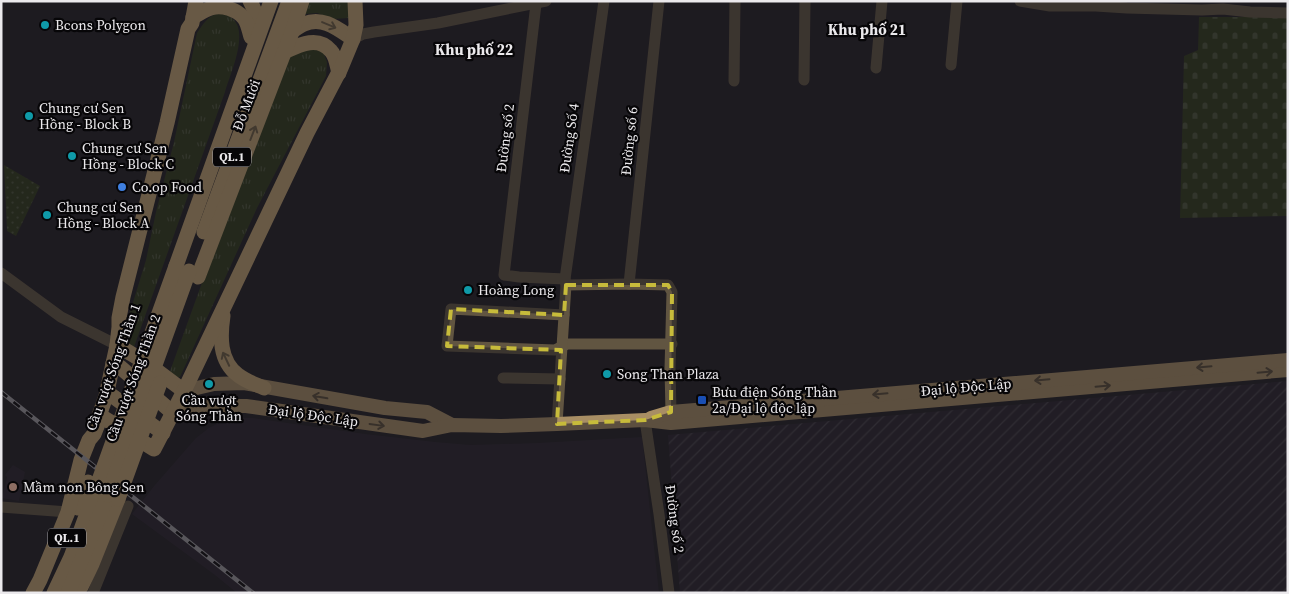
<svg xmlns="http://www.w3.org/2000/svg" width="1289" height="594" font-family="'Source Serif 4',serif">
<defs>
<pattern id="industrial-furrows" width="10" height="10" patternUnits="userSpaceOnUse" patternTransform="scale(1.25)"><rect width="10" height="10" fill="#27212b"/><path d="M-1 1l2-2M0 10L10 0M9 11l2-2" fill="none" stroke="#46414a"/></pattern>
<pattern id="grass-tufts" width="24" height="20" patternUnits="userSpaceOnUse" patternTransform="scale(1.25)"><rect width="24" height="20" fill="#2e3818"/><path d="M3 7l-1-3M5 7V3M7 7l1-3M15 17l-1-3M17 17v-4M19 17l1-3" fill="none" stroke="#4c553a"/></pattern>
<pattern id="cemetery-stones" width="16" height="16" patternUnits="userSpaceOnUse" patternTransform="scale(1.25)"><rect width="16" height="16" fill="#2e3818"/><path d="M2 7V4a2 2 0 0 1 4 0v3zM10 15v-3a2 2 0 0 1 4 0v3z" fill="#4c553a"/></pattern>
<pattern id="park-dots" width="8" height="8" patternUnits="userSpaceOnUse" patternTransform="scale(1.25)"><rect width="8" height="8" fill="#2e3818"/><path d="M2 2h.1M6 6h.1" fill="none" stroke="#4c553a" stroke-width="1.8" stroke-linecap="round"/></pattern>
</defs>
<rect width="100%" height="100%" fill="#1e1b20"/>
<g fill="#27212b">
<path d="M244,418h9l112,16 70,8 35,3 68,-2 104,-6 17,156h-422l-22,-18 -83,-61 23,-29 41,-47 13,-10 8,-4 9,-3z"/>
<path d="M13,465l12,7 -6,29 -17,-3 5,-21 -2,-2z"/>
</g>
<path fill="url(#industrial-furrows)" d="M1288,381v212h-608l-12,-158z"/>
<g fill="url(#grass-tufts)">
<path d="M304,1h45v17l-16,1 -16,-6 -11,1 -5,-1z"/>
<path d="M218,13c6,1 11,2 15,6 16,14 -3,56 -8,73l-91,255 -9,-7 -2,-5 23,-75 10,-48 18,-70 23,-109c6,-9 11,-17 21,-20z"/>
<path d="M322,49l5,13 -1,14 -69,132 -77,169 -4,1 -7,-4 94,-260 23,-52 8,-12z"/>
</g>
<path fill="url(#cemetery-stones)" d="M1199,17h89v199l-108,2 4,-162 14,-6z"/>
<path fill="url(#park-dots)" d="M4,165l36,21 -24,50 -9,-5z"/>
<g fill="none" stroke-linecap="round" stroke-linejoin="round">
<g stroke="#615541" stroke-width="11">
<path d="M1020,1l30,5h46l31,2 75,2 21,-1 27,3 38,1"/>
<path d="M536,4l-32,271 15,2 46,2"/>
<path d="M353,39l10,-5 11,-2 64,-9 108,-22"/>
<path d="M951,65l6,-64"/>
<path d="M876,68l6,-67"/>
<path d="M804,80l1,-79"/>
<path d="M734,81l1,-80"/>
<path d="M1,273l60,44 56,28"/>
<path d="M629,284l30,-283"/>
<path d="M566,285l63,-1 39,1 4,7 -2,77 1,43"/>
<path d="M564,315l-113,-6 -4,37 108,4 12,-6h105"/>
<path d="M503,378l57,1"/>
<path d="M645,420l14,94 10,79"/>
<path d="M557,424l9,-139 -1,-6 39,-278"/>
<path d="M1,507l67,5"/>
<path d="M93,593l35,-87"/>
</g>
<g stroke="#a88e64" stroke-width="14">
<path d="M184,391l30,-7 30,-1 141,25 42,4 25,13"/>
<path d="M173,413l23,-6 14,-1h36l177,25 29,-6 49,1 56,-2 88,-4 26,3 617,-53"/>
<path d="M651,418l20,-6 617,-52"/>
</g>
<g stroke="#c3a471" stroke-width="15">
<path d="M250,1c7,11 6,20 5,32"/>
<path d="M193,17c6,-3 12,-7 18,-9 11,-4 26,2 33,10 4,5 5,13 7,19"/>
<path d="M290,33c4,-3 9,-7 14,-9 19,-8 34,5 49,15"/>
<path d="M284,52c15,-7 34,-17 47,-1 5,5 6,15 8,22"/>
<path d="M204,232l85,-231"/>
<path d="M176,266l95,-265"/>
<path d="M198,277l94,-245 10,-31"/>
<path d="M223,316c-3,20 -4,45 15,59 7,6 17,9 26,13"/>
<path d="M117,345l31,19 36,27"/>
<path d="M113,363l7,4 53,46"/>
<path d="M107,392l56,41"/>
<path d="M99,415l55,34 30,-58 123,-258 34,-65 12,-29 3,-14 -1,-24"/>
<path d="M78,508l10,-26"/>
<path d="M81,587l11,-23 26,-65"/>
<path d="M33,593l7,-13 28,-68 13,-52 8,-20 5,-6 4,-10 1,-8 7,-20 11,-51 2,-18v-9l4,-21 44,-174 21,-94 4,-6 4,-22"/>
<path d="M54,593l17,-36 22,-60"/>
<path d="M68,593l40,-98"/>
</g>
<defs>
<path id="rail" d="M1,392l252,201"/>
</defs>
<use href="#rail" stroke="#a09ea2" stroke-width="4.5"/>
<use href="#rail" stroke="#070608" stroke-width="2.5" stroke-dasharray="8" stroke-linecap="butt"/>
<g stroke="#c3a471" stroke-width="15">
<path d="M97,486l79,-220"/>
<path d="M108,495l81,-224"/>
<path d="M118,499l42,-116"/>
</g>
</g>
<defs><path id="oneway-shaft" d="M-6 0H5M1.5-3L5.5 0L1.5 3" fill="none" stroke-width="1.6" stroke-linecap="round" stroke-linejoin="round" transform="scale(1.25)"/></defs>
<g stroke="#6e5d42">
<use href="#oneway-shaft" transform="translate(329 25) rotate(23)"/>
<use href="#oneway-shaft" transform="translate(253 133) rotate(-69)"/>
<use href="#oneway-shaft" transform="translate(226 359) rotate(-115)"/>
</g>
<g stroke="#584a36">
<use href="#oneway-shaft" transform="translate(1204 367) rotate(175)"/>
<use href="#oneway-shaft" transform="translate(1265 372) rotate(-5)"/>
<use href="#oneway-shaft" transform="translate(1042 380) rotate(175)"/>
<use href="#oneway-shaft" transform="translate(1103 386) rotate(-5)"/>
<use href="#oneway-shaft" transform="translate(880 394) rotate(175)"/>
<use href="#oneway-shaft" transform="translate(320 397) rotate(-170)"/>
<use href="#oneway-shaft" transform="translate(377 425) rotate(8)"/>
</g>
<path d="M0 0H1289V594H0ZM566,285h102l4,7 -1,120 -26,8 -88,4 4,-74 -114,-4 4,-37 113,6z" fill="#1e1b20" fill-opacity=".55" fill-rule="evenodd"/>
<path fill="none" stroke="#c7bb3b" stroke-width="4" stroke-dasharray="10 6" stroke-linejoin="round" d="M566,285h102l4,7 -1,120 -26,8 -88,4 4,-74 -114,-4 4,-37 113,6z"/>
<g fill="#0f9aa8" stroke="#070608" stroke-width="2">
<circle cx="45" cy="25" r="5"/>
<circle cx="29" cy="116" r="5"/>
<circle cx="72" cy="156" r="5"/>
<circle cx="47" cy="215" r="5"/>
<circle cx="468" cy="290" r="5"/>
<circle cx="607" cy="374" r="5"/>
<circle cx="209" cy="384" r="5"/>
</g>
<circle fill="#3f7fe0" stroke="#070608" stroke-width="2" cx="122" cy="187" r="5"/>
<rect fill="#1a4fb4" stroke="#070608" stroke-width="2" x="697" y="395" width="10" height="10" rx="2.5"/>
<circle fill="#8d6e63" stroke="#070608" stroke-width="2" cx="13" cy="487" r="5"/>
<g text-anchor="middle" stroke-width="4.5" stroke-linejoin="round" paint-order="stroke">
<g fill="#070608" stroke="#a7a5a8" stroke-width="1">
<rect x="213" y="147.5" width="38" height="19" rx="4"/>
<rect x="48" y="528.5" width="38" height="19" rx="4"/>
</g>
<g font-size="12" font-weight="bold" fill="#ebe9ec">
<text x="232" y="161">QL.1</text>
<text x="67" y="542">QL.1</text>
</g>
<g font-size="14" fill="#ebe9ec" stroke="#070608" text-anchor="start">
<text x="55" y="30">Bcons Polygon</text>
<text x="39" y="113">Chung cư Sen<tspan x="39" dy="16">Hồng - Block B</tspan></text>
<text x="82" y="153">Chung cư Sen<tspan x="82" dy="16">Hồng - Block C</tspan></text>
<text x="132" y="192">Co.op Food</text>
<text x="57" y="212">Chung cư Sen<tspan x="57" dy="16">Hồng - Block A</tspan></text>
<text x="478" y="295">Hoàng Long</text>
<text x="617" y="379">Song Than Plaza</text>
<text x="712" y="397">Bưu điện Sóng Thần<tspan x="712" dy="16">2a/Đại lộ độc lập</tspan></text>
<text x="209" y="405" text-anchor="middle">Cầu vượt<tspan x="209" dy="16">Sóng Thần</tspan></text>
<text x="23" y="492">Mầm non Bông Sen</text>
</g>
<g font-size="14" fill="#ebe9ec" stroke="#070608">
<text transform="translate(246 105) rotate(-69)" y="5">Đỗ Mười</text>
<text transform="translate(505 138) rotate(-83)" y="5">Đường số 2</text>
<text transform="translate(569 138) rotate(-82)" y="5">Đường Số 4</text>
<text transform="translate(629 141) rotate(-84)" y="5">Đường số 6</text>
<text transform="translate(113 367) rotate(-70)" y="5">Cầu vượt Sóng Thần 1</text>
<text transform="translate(133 378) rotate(-70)" y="5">Cầu vượt Sóng Thần 2</text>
<text transform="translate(966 387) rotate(-5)" y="5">Đại lộ Độc Lập</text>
<text transform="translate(313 415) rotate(8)" y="5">Đại lộ Độc Lập</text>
<text transform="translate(675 519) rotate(82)" y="5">Đường số 2</text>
</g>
<g font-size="15" font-weight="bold" fill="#ebe9ec" stroke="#070608">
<text x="867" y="35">Khu phố 21</text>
<text x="474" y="55">Khu phố 22</text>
</g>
</g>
<rect width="1289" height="594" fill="none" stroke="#ebe9ec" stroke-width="5"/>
</svg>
